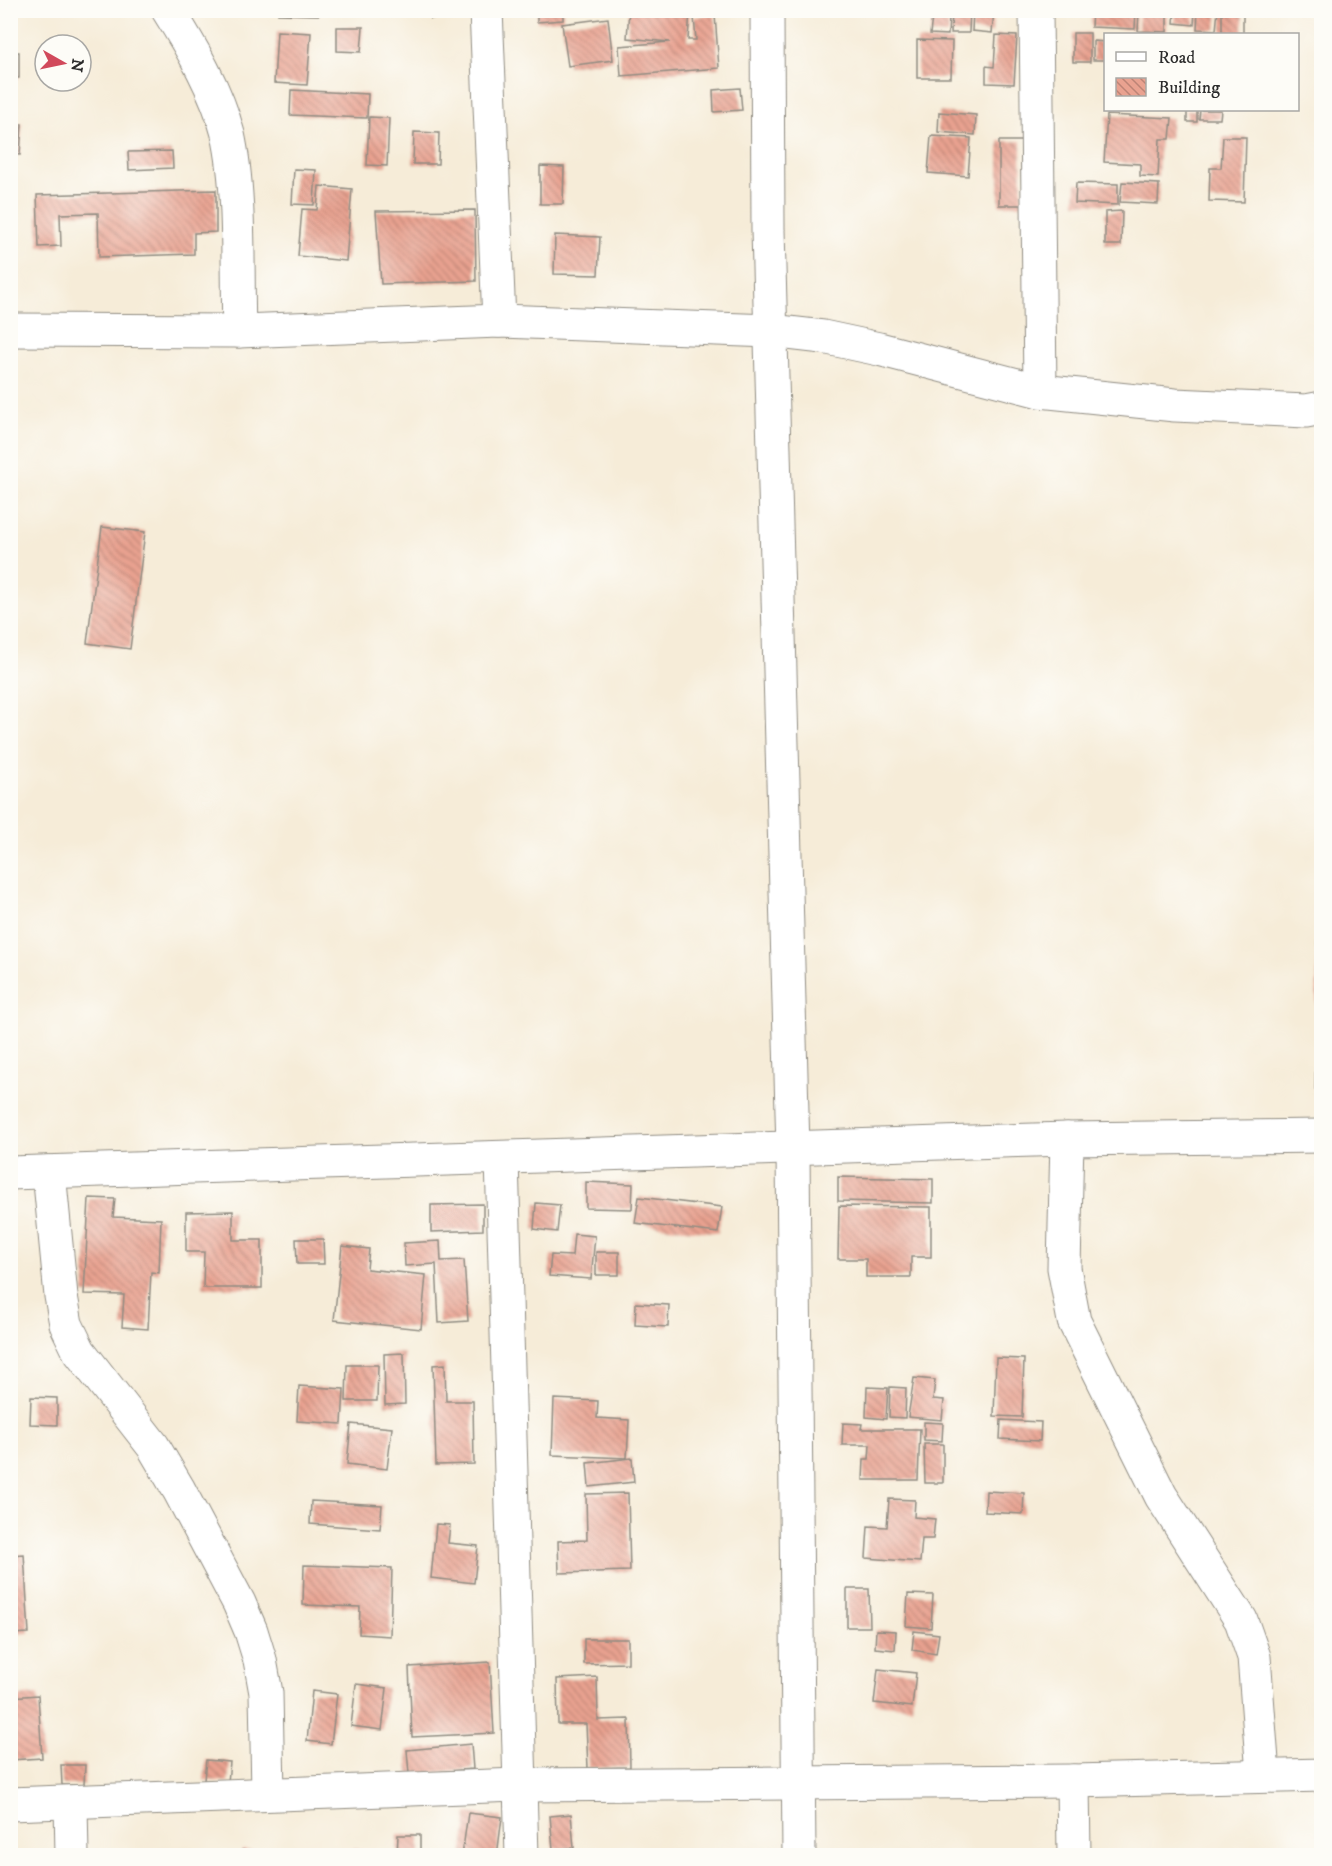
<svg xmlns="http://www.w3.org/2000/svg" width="1332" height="1866" font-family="'IM FELL DW Pica',serif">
<defs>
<pattern id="building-back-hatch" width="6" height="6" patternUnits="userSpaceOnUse" patternTransform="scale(1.5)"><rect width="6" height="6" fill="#e9a290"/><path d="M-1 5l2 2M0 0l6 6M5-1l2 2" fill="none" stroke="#bd8476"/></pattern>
</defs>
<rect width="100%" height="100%" fill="#fdfcf7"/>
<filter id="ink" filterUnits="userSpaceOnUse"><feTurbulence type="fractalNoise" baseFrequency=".0167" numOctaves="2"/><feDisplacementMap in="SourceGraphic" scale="12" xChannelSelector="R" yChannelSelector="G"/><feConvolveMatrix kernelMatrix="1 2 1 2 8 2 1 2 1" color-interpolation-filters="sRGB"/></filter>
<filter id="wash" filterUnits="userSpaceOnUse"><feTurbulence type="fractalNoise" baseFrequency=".008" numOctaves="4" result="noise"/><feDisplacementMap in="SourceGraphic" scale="24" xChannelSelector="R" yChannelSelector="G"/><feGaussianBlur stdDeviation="1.35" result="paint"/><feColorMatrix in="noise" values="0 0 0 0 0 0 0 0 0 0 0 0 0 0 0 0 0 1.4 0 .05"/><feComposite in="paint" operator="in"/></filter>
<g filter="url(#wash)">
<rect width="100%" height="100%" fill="#f6ecd8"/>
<g id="blocks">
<g fill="url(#building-back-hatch)">
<path d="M278,10h41v5l-41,-1z"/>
<path d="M344,10h16l-1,4 -15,-2z"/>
<path d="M429,10h22l1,5 -21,4z"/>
<path d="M537,10h26v10l-26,2z"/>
<path d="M629,10h61l-2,30h8l-2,-23 21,-2 4,53 -98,8 -2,-30 51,-4 -43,-4z"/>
<path d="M925,10h23v4l-23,-1z"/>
<path d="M952,10h18l-1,23h-18z"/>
<path d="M973,10h21l-2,23 -20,-2z"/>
<path d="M1092,10h44l-1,19 -44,-2z"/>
<path d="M1139,10h28v22l-29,-1z"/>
<path d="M1175,10h20l-1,15 -20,-2z"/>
<path d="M1198,10h20l-2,20 -19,-1z"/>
<rect x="1222" y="10" width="21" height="24"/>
<path d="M932,17l17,1 -1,17 -18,-1z"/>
<path d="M608,18l5,42 -45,6 -6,-42z"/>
<path d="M337,27h26l-2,25 -24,-1z"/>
<path d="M277,31l34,2 -4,52 -33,-2z"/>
<rect x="1073" y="33" width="17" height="29"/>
<path d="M996,35l21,1 -3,48 -28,-1v-17l8,1z"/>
<path d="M917,40l35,1 -1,37h-34z"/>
<path d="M1093,41l13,1v18h-13z"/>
<rect x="10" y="52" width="9" height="26"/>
<path d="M740,88l2,22 -28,2 -1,-22z"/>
<path d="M291,90l77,4 -1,24 -77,-3z"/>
<rect x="1187" y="110" width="10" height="12"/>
<path d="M1200,110h21l-1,9h-21z"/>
<path d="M939,112l37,3 -1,20 -37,-3z"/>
<path d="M1107,115l65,3 -2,21h-10l-2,38 -18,-1v-12l-36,-2z"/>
<path d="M369,117l20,1 -2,48 -20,-1z"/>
<path d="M10,124h12l-2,31 -10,-1z"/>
<path d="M414,132l25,1 -1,31h-25z"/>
<path d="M931,136l40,2 -3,38 -40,-3z"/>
<path d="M1223,137h23l-2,65 -35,-1 1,-33h11z"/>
<path d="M999,141h22l1,64h-23z"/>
<path d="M172,151l1,17 -44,2 -1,-18z"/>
<path d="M540,166l24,1 -1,37h-23z"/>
<path d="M294,169l22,1 -2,35 -22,-1z"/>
<path d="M1122,182l37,2 -1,20 -38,-2z"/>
<path d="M1076,183l42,1v21l-43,-2z"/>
<path d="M319,186l33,3 -6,72 -48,-5 4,-47 15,1z"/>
<path d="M216,190v42l-22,1v21l-95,3 -1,-44 -38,1 1,32 -22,1 -2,-52z"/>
<path d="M475,210l1,71 -95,3 -5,-73z"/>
<path d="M1122,211l-1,34h-16v-33z"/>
<path d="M555,235l45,2 -2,38 -44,-1z"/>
<path d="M102,527l43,5 -15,117 -43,-6z"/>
<path d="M1319,869h3v220h-7z"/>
<path d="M838,1177l95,2v24l-95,-2z"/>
<path d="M586,1182l47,2 -1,25 -46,-1z"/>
<path d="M639,1197l83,10 -4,26 -83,-10z"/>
<path d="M89,1198l26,1 -2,18 48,2 -2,54 -8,-1 -3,57 -26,-2 2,-32 -40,-1z"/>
<path d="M536,1203l24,2 -3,27 -23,-3z"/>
<path d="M483,1204v26l-52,2v-27z"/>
<path d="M839,1206l92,1v50h-20v20h-45v-18h-28z"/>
<path d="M233,1211v29h29v48h-59l1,-36h-18v-40z"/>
<path d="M574,1234l21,2 -4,43 -42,-3 2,-21 21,1z"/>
<path d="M296,1239h27l1,25h-27z"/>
<path d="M440,1241l1,20 23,-1 4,61 -29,2 -3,-59 -31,2 -1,-23z"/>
<path d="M342,1246l27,3 -2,20 59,6 -5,54 -87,-9z"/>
<rect x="596" y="1252" width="23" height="23"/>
<path d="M636,1303l33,2 -1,22 -33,-2z"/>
<path d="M404,1353l1,51 -20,1 -1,-51z"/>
<path d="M996,1358l28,1 -2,58 -28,-1z"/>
<path d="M445,1364l1,37h27l1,63 -38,1 -3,-100z"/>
<path d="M347,1365h31l-1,36h-31z"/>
<path d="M914,1378l21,2 -2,19 11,1 -2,20 -34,-3z"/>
<path d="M299,1386l45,3 -2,35 -45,-3z"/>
<path d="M867,1387l21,1 -2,31 -20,-2z"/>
<path d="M890,1387l16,1 -1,30 -16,-1z"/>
<path d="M31,1397l26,1v27l-27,-1z"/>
<path d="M554,1399l44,2 -1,17 32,2 -2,38 -75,-3z"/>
<path d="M1001,1420l40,2 -1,19 -40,-2z"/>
<path d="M924,1422l19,1 -1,18 -18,-1z"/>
<path d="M843,1423l19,1 -1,5h59l-2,51h-55l1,-21h5l1,-14h-28z"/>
<path d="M351,1424l41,4 -5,41 -40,-5z"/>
<path d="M924,1444h19v39h-18z"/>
<path d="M632,1458l2,24 -45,5 -2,-24z"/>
<path d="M986,1491l38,2 -1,21 -38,-2z"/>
<path d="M628,1493l2,78 -71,2 -1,-32 29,-1 -1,-46z"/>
<path d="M889,1499l26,1 -1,17 21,2 -2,20h-11l-2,23 -54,-4 2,-32 19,1z"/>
<path d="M311,1501l71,4 -2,24 -70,-5z"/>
<path d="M436,1524l14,1 -2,18 30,3 -4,37 -43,-5z"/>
<path d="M24,1554l5,79 -19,1v-79z"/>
<path d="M304,1565l88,3 -2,68 -31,-2 1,-27 -57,-2z"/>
<path d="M847,1589h22l1,38h-23z"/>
<path d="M908,1594l25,1 -2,33 -25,-2z"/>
<path d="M876,1630l20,1 -1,19 -20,-2z"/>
<path d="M914,1631l25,3 -3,20 -24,-4z"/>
<path d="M584,1639h44v24l-44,1z"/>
<path d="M490,1662l4,71 -82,4 -3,-70z"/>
<path d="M878,1669l38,4 -4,34 -38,-4z"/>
<path d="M597,1677l1,43 31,-1 1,48 -42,1 -2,-44h-28l-1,-45z"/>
<path d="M356,1684l31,4 -5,42 -31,-4z"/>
<path d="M312,1691l25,3 -6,50 -24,-3z"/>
<path d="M38,1695l4,63 -32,2v-63z"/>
<path d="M471,1744l2,25 -64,5 -2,-24z"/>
<path d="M206,1760l24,2 -2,20 -24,-2z"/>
<path d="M61,1765h24l-1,20h-22z"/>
<path d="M468,1813l34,4 -5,39h-35z"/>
<path d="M571,1814l3,34 -21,1 -3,-33z"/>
<path d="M398,1835h22v21h-23z"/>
<path d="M353,1849l26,5v2h-27z"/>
<path d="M242,1850l26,3v3h-26z"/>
</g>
</g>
</g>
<g filter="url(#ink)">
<use href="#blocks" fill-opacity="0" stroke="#908c82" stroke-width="1.5"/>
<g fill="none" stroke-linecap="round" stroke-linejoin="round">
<defs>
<g id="street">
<path d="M168,10c24,38 49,81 60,124 13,58 9,137 11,197"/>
<path d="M486,10l13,311"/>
<path d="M1036,10l4,381"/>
<path d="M10,330l229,1 260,-10 272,10 52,6 56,12 161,42 135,14 131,6 16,-3"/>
<path d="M1067,1139l-3,129 10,53 87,175 80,124 13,37 9,117"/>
<path d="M502,1159l20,697"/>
<path d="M49,1172l12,124 5,28 13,27 74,95 26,44 60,113 12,28 9,29 6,33 2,100"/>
<path d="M10,1173l1057,-34 255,-3"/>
<path d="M1073,1781l1,75"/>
<path d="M10,1804l510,-19 553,-4 249,-6"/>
<path d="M71,1804l1,52"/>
</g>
<path id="secondary" d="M767,10l1,220 25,919 6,707"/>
</defs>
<use href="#street" stroke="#908c82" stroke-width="35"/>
<use href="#secondary" stroke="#908c82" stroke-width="35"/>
<use href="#street" stroke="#fff" stroke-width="33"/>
<use href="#secondary" stroke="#fff" stroke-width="33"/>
</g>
</g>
<rect width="1332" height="1866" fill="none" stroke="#fdfcf7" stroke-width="36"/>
<rect x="1104" y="33" width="195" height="78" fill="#fdfcf7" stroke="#a9a8a5" stroke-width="1.5"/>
<rect x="1116" y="52" width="30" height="9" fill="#ffffff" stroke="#a9a8a5" stroke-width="1.5"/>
<text x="1158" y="63" font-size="18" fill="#2b2b2b">Road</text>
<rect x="1116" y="78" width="30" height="18" fill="url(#building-back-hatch)" stroke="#a9a8a5" stroke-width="1.5"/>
<text x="1158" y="93" font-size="18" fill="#2b2b2b">Building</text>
<g transform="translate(63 63) rotate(99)"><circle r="28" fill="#fdfcf7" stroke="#a9a8a5" stroke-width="1.5"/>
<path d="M0-4.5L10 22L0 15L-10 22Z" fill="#d1495b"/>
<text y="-9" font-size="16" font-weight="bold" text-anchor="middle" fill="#2b2b2b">N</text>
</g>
</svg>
